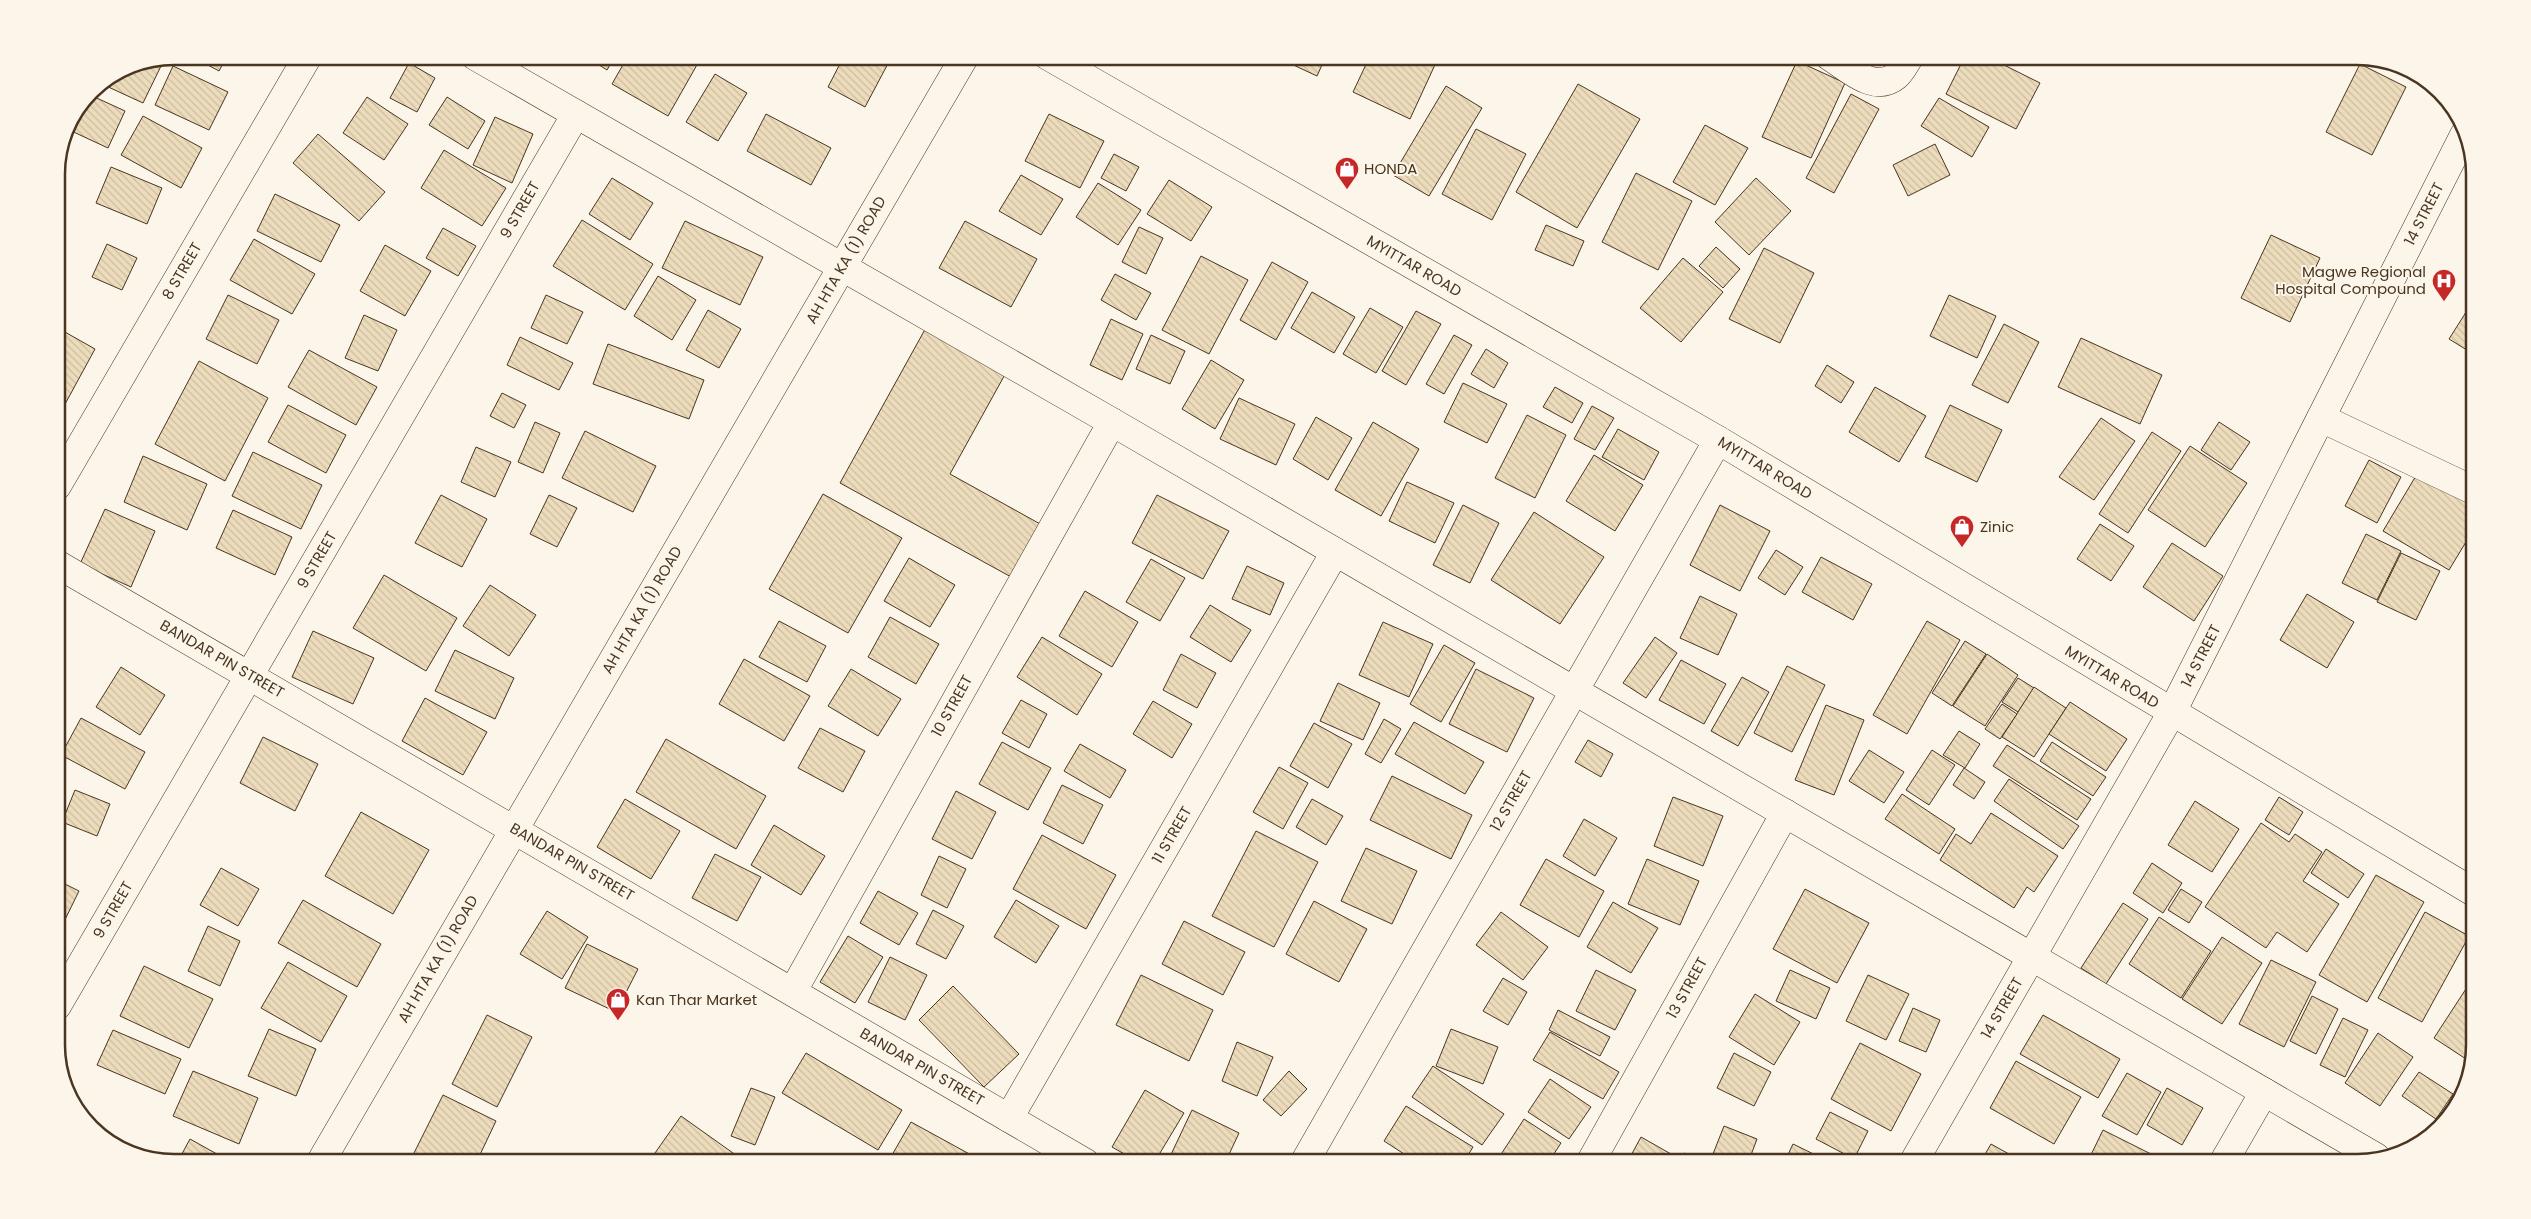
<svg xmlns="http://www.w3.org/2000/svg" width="2531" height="1219" font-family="Poppins,sans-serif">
<defs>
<pattern id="building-back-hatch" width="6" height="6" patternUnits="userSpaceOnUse" patternTransform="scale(1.25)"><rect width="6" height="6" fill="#ecdcbc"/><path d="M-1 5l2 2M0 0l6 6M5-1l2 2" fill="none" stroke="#ccbda1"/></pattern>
</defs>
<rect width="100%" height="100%" fill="#fbf6e9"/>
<g fill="url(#building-back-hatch)" stroke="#4a3520">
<path d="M191,56h36l-8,15z"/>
<path d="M585,56h30l-8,14z"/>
<path d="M628,56h74l-34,60 -56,-32z"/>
<path d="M745,56h13l-5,7z"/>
<path d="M844,56h48l-27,51 -37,-20z"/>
<path d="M1274,56h52l-9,20z"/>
<path d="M1370,56h69l-29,63 -57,-27z"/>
<path d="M1686,56h35l-35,5z"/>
<path d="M1965,56h21l54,27 -24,46 -70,-35z"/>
<path d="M151,61l10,5 -18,37 -39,-18 2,-5 23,-15z"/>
<path d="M1797,61l48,22 -34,75 -49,-21z"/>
<path d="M409,63l26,15 -18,34 -27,-14z"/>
<path d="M2360,64l46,23 -34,68 -46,-23z"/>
<path d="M173,66l55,26 -19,38 -54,-25z"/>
<path d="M715,74l32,19 -29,48 -32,-19z"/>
<path d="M1578,84l62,35 -63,109 -61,-36z"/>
<path d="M1446,86l36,22 -53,88 -36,-21z"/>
<path d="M88,94l37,17 -17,37 -43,-20z"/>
<path d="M1851,94l28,15 -45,84 -28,-15z"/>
<path d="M367,97l41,27 -24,36 -41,-27z"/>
<path d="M447,97l38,24 -17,28 -39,-24z"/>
<path d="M1939,98l50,29 -17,30 -51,-31z"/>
<path d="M766,114l65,34 -20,37 -64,-34z"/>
<path d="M1049,114l55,27 -24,47 -55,-27z"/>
<path d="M143,116l59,32 -21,40 -60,-33z"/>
<path d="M495,117l38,17 -21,49 -39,-18z"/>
<path d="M1705,125l43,23 -33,57 -42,-23z"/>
<path d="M1476,129l50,25 -34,66 -50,-26z"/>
<path d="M318,134l67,58 -26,29 -66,-58z"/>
<path d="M1935,144l15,31 -42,21 -15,-31z"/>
<path d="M444,150l62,38 -24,38 -61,-38z"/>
<path d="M1114,154l25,13 -13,24 -25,-13z"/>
<path d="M111,167l51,21 -15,36 -51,-21z"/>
<path d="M1636,173l56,28 -34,69 -56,-28z"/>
<path d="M1021,175l42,24 -22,36 -42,-24z"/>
<path d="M612,178l41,25 -23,37 -41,-26z"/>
<path d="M1756,178l35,33 -42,44 -34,-33z"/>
<path d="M1169,180l43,27 -21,34 -44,-27z"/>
<path d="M1098,183l43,27 -23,35 -42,-28z"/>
<path d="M275,194l65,31 -19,37 -64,-31z"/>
<path d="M582,220l71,44 -28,46 -72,-44z"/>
<path d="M685,221l78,36 -23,48 -78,-37z"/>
<path d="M965,221l72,38 -26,48 -72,-39z"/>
<path d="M1546,225l38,16 -11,25 -38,-16z"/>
<path d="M1139,227l24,11 -17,36 -24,-12z"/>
<path d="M443,228l33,18 -18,30 -32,-18z"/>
<path d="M2271,235l49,23 -30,64 -49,-24z"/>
<path d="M254,239l61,35 -23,40 -62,-34z"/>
<path d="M107,244l30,14 -15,32 -30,-13z"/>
<path d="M385,245l46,26 -26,45 -45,-25z"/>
<path d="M1716,247l24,22 -17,19 -24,-22z"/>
<path d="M1764,248l50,25 -34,70 -51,-24z"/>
<path d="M1201,256l47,24 -39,74 -47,-24z"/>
<path d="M1683,258l40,34 -42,50 -41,-34z"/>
<path d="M1272,262l36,20 -32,58 -36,-20z"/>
<path d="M1115,274l36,19 -15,27 -35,-20z"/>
<path d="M658,276l38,24 -24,40 -38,-24z"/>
<path d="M1312,292l43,25 -21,36 -43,-25z"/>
<path d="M228,295l51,25 -22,44 -51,-25z"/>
<path d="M546,295l37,17 -16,32 -36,-16z"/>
<path d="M1949,295l47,21 -19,42 -47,-22z"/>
<path d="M2475,298v57l-26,-16z"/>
<path d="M1370,308l33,19 -27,46 -33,-19z"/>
<path d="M708,310l33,19 -22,39 -33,-18z"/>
<path d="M1416,311l25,13 -35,61 -24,-14z"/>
<path d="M364,315l33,15 -19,41 -33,-13z"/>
<path d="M1111,319l32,15 -21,46 -32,-15z"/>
<path d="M928,324l80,45 -58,105 92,51 -29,53 -173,-95z"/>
<path d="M2004,324l35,18 -31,61 -36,-18z"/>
<path d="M56,327l39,22 -37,68 -2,-1z"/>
<path d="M1151,335l34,16 -15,33 -34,-15z"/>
<path d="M1454,335l18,10 -28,49 -18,-10z"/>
<path d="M520,337l53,26 -14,27 -52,-25z"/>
<path d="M2081,338l81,37 -22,49 -82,-37z"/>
<path d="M608,344l96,36 -15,39 -96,-35z"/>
<path d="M1486,349l22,14 -14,25 -23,-14z"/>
<path d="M309,350l68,37 -21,38 -68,-38z"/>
<path d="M1211,360l33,20 -29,49 -33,-20z"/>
<path d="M199,361l69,37 -43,83 -70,-37z"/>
<path d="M1827,365l27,17 -13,21 -26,-17z"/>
<path d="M1463,383l44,21 -20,39 -43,-21z"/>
<path d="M1555,387l28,16 -11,20 -29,-16z"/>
<path d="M1875,387l51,29 -27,46 -50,-30z"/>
<path d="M502,393l24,12 -12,23 -24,-12z"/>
<path d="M1239,398l56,26 -19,41 -56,-26z"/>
<path d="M288,405l58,30 -20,38 -58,-31z"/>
<path d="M1950,405l52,25 -25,52 -52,-25z"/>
<path d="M1592,406l22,12 -19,32 -21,-11z"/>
<path d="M1527,415l39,20 -31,63 -40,-20z"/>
<path d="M1316,417l36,21 -24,42 -35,-21z"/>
<path d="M2101,418l34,23 -41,59 -35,-23z"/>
<path d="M535,422l25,11 -17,40 -25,-11z"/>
<path d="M1373,422l46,27 -38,67 -46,-26z"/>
<path d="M2219,422l31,20 -19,28 -30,-20z"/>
<path d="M1618,429l41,23 -15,28 -42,-23z"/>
<path d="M585,431l71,35 -23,46 -71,-34z"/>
<path d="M2152,432l29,19 -53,82 -29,-19z"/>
<path d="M2190,446l57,37 -42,64 -57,-37z"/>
<path d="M476,447l35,15 -16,35 -34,-15z"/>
<path d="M253,452l69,33 -21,44 -69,-33z"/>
<path d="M1594,455l49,30 -28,46 -49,-30z"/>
<path d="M143,456l64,28 -20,46 -63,-28z"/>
<path d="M2369,460l32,17 -24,46 -32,-17z"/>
<path d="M2420,469l55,32v26l-26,43 -66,-39z"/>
<path d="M1407,482l47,21 -19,40 -46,-22z"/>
<path d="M823,494l79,44 -54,95 -79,-44z"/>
<path d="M441,495l46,24 -25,48 -47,-24z"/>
<path d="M549,495l28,13 -20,39 -27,-13z"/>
<path d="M1157,495l72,36 -26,48 -71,-36z"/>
<path d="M1463,505l36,18 -29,60 -37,-18z"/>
<path d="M1720,505l50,26 -30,60 -50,-26z"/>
<path d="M105,509l50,22 -24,56 -51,-23z"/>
<path d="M233,510l59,27 -17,38 -59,-27z"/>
<path d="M1534,512l70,45 -44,67 -69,-44z"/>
<path d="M2100,524l34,22 -23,35 -34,-22z"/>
<path d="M2366,534l35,17 -24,49 -35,-17z"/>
<path d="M2172,543l51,33 -29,45 -51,-34z"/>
<path d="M1776,550l27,17 -18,28 -27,-17z"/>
<path d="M2401,553l39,18 -24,49 -39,-18z"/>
<path d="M1821,557l51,27 -19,36 -51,-28z"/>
<path d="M909,558l46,27 -25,42 -46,-26z"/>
<path d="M1151,559l34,19 -25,43 -34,-19z"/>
<path d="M1247,566l37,17 -14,32 -38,-16z"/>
<path d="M384,575l73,43 -31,53 -73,-43z"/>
<path d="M490,585l46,30 -27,41 -46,-30z"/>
<path d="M1085,591l53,31 -26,45 -53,-31z"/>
<path d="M2307,594l47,28 -27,46 -47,-28z"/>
<path d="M1700,596l37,18 -19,41 -38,-17z"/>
<path d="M1210,605l41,25 -20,32 -41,-25z"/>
<path d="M890,617l49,27 -23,40 -48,-27z"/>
<path d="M2475,620v16l-7,-4z"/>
<path d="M779,621l47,25 -19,36 -48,-25z"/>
<path d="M1927,621l33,19 -53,94 -34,-19z"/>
<path d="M1383,622l50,22 -24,53 -50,-22z"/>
<path d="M313,631l61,27 -21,46 -61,-27z"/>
<path d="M1042,637l60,37 -25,41 -60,-38z"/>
<path d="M1655,637l22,16 -31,45 -23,-15z"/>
<path d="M1965,641l21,13 -34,52 -20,-13z"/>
<path d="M1444,645l31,18 -34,59 -31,-18z"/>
<path d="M455,650l59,28 -19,41 -60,-28z"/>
<path d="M1181,654l35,19 -19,35 -34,-18z"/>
<path d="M1987,654l31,21 -33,51 -32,-20z"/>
<path d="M744,659l66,37 -26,45 -65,-37z"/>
<path d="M1681,660l45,24 -22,40 -45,-24z"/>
<path d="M1787,666l38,19 -33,67 -38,-19z"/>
<path d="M121,667l44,28 -25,40 -44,-28z"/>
<path d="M851,669l50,30 -23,37 -50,-30z"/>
<path d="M1476,669l58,29 -27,54 -58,-28z"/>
<path d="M1742,677l27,15 -31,54 -27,-15z"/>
<path d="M2018,678l16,10 -16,24 -16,-10z"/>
<path d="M1338,683l42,20 -17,37 -43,-19z"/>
<path d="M2034,687l32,21 -32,49 -32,-20z"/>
<path d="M425,698l62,34 -24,43 -61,-34z"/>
<path d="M1021,700l26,14 -18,34 -27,-15z"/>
<path d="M1153,701l39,23 -20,34 -39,-24z"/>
<path d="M2070,702l57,37 -21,32 -57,-37z"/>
<path d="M2002,704l15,10 -17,25 -15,-10z"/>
<path d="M1826,705l38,15 -30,75 -39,-15z"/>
<path d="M81,718l64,34 -20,37 -64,-34z"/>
<path d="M1384,719l17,10 -20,34 -16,-9z"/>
<path d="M1414,722l70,40 -19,32 -70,-40z"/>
<path d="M1314,723l38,21 -24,44 -38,-22z"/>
<path d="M820,728l45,23 -22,41 -45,-24z"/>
<path d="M1959,731l21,13 -15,24 -22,-13z"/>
<path d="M263,737l55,27 -23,47 -55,-28z"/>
<path d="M666,739l100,57 -30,53 -100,-57z"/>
<path d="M1588,740l25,14 -12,23 -26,-15z"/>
<path d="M1002,742l49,26 -23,42 -49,-26z"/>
<path d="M2052,742l54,35 -13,19 -53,-35z"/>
<path d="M1080,744l46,26 -16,28 -46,-27z"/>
<path d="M2007,745l84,54 -14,21 -84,-54z"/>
<path d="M1869,750l35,22 -20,31 -35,-22z"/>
<path d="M1932,750l23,15 -26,40 -23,-15z"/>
<path d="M1279,767l29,16 -25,46 -30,-17z"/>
<path d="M1964,768l21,14 -11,17 -21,-14z"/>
<path d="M1392,776l80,39 -21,44 -81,-39z"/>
<path d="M2009,779l70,47 -16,23 -69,-48z"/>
<path d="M1062,785l41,20 -20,39 -40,-21z"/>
<path d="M75,790l35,14 -13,32 -35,-14z"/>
<path d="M956,791l40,21 -24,47 -40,-20z"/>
<path d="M1902,794l53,35 -16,25 -54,-35z"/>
<path d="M1673,797l50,19 -20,50 -49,-20z"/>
<path d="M2279,797l24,15 -14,23 -24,-15z"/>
<path d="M625,799l55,32 -29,48 -54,-32z"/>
<path d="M1312,799l31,17 -17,29 -30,-18z"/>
<path d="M2195,801l44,28 -27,43 -44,-27z"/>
<path d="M361,812l68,38 -36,64 -68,-38z"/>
<path d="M1991,813l67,43 -24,36 -7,-5 -13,21 -74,-48 16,-26 15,10z"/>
<path d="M1584,819l33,19 -22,38 -32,-20z"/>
<path d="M2261,823l28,19 6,-8 27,18 -19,29 36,23 -32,48 -30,-20 -11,16 -61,-41z"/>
<path d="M774,825l51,31 -24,39 -50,-30z"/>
<path d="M1256,831l62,31 -44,85 -62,-31z"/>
<path d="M1042,835l74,40 -30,54 -73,-40z"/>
<path d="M1366,848l51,23 -25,53 -51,-23z"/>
<path d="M2326,849l38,25 -16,24 -37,-25z"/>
<path d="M715,854l46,23 -24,44 -45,-23z"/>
<path d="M939,856l27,13 -19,39 -26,-13z"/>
<path d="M1546,859l58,32 -25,46 -59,-32z"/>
<path d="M1647,859l52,22 -19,44 -52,-21z"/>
<path d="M2152,863l30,20 -19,30 -30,-20z"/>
<path d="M221,868l38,21 -21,37 -38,-21z"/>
<path d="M2376,875l48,27 -57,100 -48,-27z"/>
<path d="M57,880l22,11 -22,45z"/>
<path d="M1805,889l64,34 -32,60 -64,-34z"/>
<path d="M2181,889l21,13 -13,21 -21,-13z"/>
<path d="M878,891l40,22 -19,32 -39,-22z"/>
<path d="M303,900l78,44 -24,43 -79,-44z"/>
<path d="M1016,900l43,26 -23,37 -42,-26z"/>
<path d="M1314,901l53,28 -28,53 -53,-28z"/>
<path d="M1613,902l45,26 -27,45 -44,-26z"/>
<path d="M2123,903l25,16 -42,65 -25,-16z"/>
<path d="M933,910l31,16 -18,33 -30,-15z"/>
<path d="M547,911l41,26 -26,42 -42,-25z"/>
<path d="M1501,912l47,35 -25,33 -47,-35z"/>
<path d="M2425,912l44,24 -47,86 -44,-24z"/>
<path d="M2159,917l52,34 -30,47 -52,-34z"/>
<path d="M1184,921l61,31 -22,43 -61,-31z"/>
<path d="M208,926l32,15 -20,45 -32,-15z"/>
<path d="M848,936l35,21 -28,46 -35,-21z"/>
<path d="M2222,937l40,26 -40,61 -40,-25z"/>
<path d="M587,944l51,25 -22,43 -51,-24z"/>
<path d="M890,957l37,18 -22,45 -37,-18z"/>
<path d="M2271,960l45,22 -32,65 -45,-23z"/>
<path d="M288,962l59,34 -26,46 -60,-34z"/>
<path d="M144,966l69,33 -24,49 -69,-32z"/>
<path d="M1596,970l40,20 -21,40 -39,-19z"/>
<path d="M1790,970l40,18 -14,31 -40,-18z"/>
<path d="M1141,975l72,35 -24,51 -73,-36z"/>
<path d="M1868,975l41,19 -23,46 -40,-19z"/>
<path d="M2475,975v70l-6,16 -35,-23z"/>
<path d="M1503,978l24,14 -19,33 -25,-14z"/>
<path d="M953,986l66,68 -35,33 -65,-67z"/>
<path d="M1755,994l45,28 -26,43 -45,-28z"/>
<path d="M2312,996l26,13 -22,45 -26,-13z"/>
<path d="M1913,1008l27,12 -14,32 -27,-11z"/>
<path d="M1558,1010l52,27 -10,19 -51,-26z"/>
<path d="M487,1015l45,22 -35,70 -45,-23z"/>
<path d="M2043,1015l77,44 -22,39 -78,-44z"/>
<path d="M2343,1018l25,12 -23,47 -25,-12z"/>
<path d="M269,1029l47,20 -20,47 -48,-20z"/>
<path d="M1451,1029l47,18 -15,37 -47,-18z"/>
<path d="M113,1030l68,29 -16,35 -68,-29z"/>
<path d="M1550,1032l69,40 -16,27 -70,-39z"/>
<path d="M2378,1033l35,24 -33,49 -35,-23z"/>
<path d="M1237,1042l36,15 -16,39 -35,-15z"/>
<path d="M1860,1043l61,31 -30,57 -60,-32z"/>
<path d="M806,1053l96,57 -24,40 -96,-57z"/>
<path d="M1734,1053l37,19 -17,34 -37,-18z"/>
<path d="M2016,1061l65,36 -27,47 -64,-36z"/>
<path d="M1433,1066l71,48 -22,31 -70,-48z"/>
<path d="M193,1071l65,27 -19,46 -66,-28z"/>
<path d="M1289,1071l18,18 -26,27 -18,-16z"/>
<path d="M2419,1072l34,22 -17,25 -34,-23z"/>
<path d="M2127,1073l34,19 -24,43 -35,-19z"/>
<path d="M1550,1079l41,28 -22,32 -41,-27z"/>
<path d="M751,1088l24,9 -20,48 -24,-9z"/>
<path d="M2167,1088l36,20 -21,37 -35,-20z"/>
<path d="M1145,1090l39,23 -30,50h-14l-28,-16z"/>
<path d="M443,1095l53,26 -20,42h-46l-17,-8z"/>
<path d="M1406,1106l67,41 -10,16h-45l-34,-22z"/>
<path d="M1192,1110l47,23 -14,30h-58z"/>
<path d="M1830,1112l38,19 -14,28 -38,-20z"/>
<path d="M681,1116l59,42 -4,5h-68l-13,-10z"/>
<path d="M1524,1119l37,24 -13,20h-44l-6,-4z"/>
<path d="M911,1122l73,40 -77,1 -15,-8z"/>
<path d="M1724,1126l33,13 -9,24h-14l-21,-9z"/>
<path d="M2103,1130l54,27 -3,6h-67z"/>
<path d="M1641,1137l30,17 -6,9 -37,-2z"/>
<path d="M190,1139l43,24h-56z"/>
<path d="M1793,1144l39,19h-48z"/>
<path d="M1991,1144l34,19h-45z"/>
<path d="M1684,1153l27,10h-31z"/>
</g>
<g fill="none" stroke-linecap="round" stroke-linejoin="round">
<defs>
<g id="minor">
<path d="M475,56l637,366 1264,735"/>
<path d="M1048,56l670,384 757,453"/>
<path d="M1829,56c19,12 45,38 67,20 6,-5 10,-14 14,-20"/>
<path d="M2321,418l154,73"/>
<path d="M57,486l251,-430"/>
<path d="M57,564l1029,599"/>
<path d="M793,991l319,-569"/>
<path d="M57,1006l519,-892"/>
<path d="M1009,1118l326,-566"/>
<path d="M320,1163l645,-1107"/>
<path d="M1304,1163l414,-723"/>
<path d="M1590,1163l195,-350"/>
<path d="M1913,1163l259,-451 292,-577"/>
<path d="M2223,1163l41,-71"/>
</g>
</defs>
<use href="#minor" stroke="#4a3520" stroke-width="29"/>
<use href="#minor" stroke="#fbf6e9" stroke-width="28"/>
</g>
<defs>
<symbol id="shop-pin" viewBox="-11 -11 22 30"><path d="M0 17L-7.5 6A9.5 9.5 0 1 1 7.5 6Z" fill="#c62828" stroke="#fbf6e9"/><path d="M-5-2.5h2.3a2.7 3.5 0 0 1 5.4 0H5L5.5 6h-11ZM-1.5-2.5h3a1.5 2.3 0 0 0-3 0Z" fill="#fff"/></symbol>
<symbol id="hospital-pin" viewBox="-11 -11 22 30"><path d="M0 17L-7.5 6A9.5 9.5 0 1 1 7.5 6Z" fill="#c62828" stroke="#fbf6e9"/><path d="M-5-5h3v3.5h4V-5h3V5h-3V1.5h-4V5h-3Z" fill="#fff"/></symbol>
</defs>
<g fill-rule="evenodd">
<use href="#shop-pin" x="1333" y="155" width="28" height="38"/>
<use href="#hospital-pin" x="2430" y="267" width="28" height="38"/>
<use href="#shop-pin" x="1948" y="513" width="28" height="38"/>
<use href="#shop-pin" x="604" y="986" width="28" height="38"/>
</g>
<g text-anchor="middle" stroke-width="4" stroke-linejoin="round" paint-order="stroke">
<g font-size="15" fill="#4a3520" stroke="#fbf6e9" text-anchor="start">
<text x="1364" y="174">HONDA</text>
<text x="2426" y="277" text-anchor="end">Magwe Regional<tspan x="2426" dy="17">Hospital Compound</tspan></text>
<text x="1980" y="532">Zinic</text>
<text x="636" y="1005">Kan Thar Market</text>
</g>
<g font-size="15" fill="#4a3520" stroke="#fbf6e9">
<text transform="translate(520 210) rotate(-60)" y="5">9 STREET</text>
<text transform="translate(2424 214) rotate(-63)" y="5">14 STREET</text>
<text transform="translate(846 260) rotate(-60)" y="5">AH HTA KA (1) ROAD</text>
<text transform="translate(1414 266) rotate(30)" y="5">MYITTAR ROAD</text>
<text transform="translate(182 271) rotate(-60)" y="5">8 STREET</text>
<text transform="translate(1765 468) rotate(31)" y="5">MYITTAR ROAD</text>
<text transform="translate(317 560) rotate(-60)" y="5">9 STREET</text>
<text transform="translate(642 610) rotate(-60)" y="5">AH HTA KA (1) ROAD</text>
<text transform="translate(2201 656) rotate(-63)" y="5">14 STREET</text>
<text transform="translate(222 659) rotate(30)" y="5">BANDAR PIN STREET</text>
<text transform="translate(2112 677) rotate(31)" y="5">MYITTAR ROAD</text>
<text transform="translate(952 706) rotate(-61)" y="5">10 STREET</text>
<text transform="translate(1511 801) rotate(-60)" y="5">12 STREET</text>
<text transform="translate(1172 835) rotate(-60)" y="5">11 STREET</text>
<text transform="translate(572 862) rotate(30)" y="5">BANDAR PIN STREET</text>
<text transform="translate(113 910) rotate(-60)" y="5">9 STREET</text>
<text transform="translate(438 959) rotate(-60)" y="5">AH HTA KA (1) ROAD</text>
<text transform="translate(1687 988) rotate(-61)" y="5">13 STREET</text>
<text transform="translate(2002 1008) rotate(-60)" y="5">14 STREET</text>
<text transform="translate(922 1067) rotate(30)" y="5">BANDAR PIN STREET</text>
</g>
</g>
<path d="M0 0H2531V1219H0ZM174 65H2357A109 109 0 0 1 2466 174V1045A109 109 0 0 1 2357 1154H174A109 109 0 0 1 65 1045V174A109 109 0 0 1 174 65Z" fill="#fbf6e9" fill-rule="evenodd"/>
<path fill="none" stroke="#4a3520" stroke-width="2.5" d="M174 65H2357A109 109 0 0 1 2466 174V1045A109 109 0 0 1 2357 1154H174A109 109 0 0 1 65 1045V174A109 109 0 0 1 174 65Z"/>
</svg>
